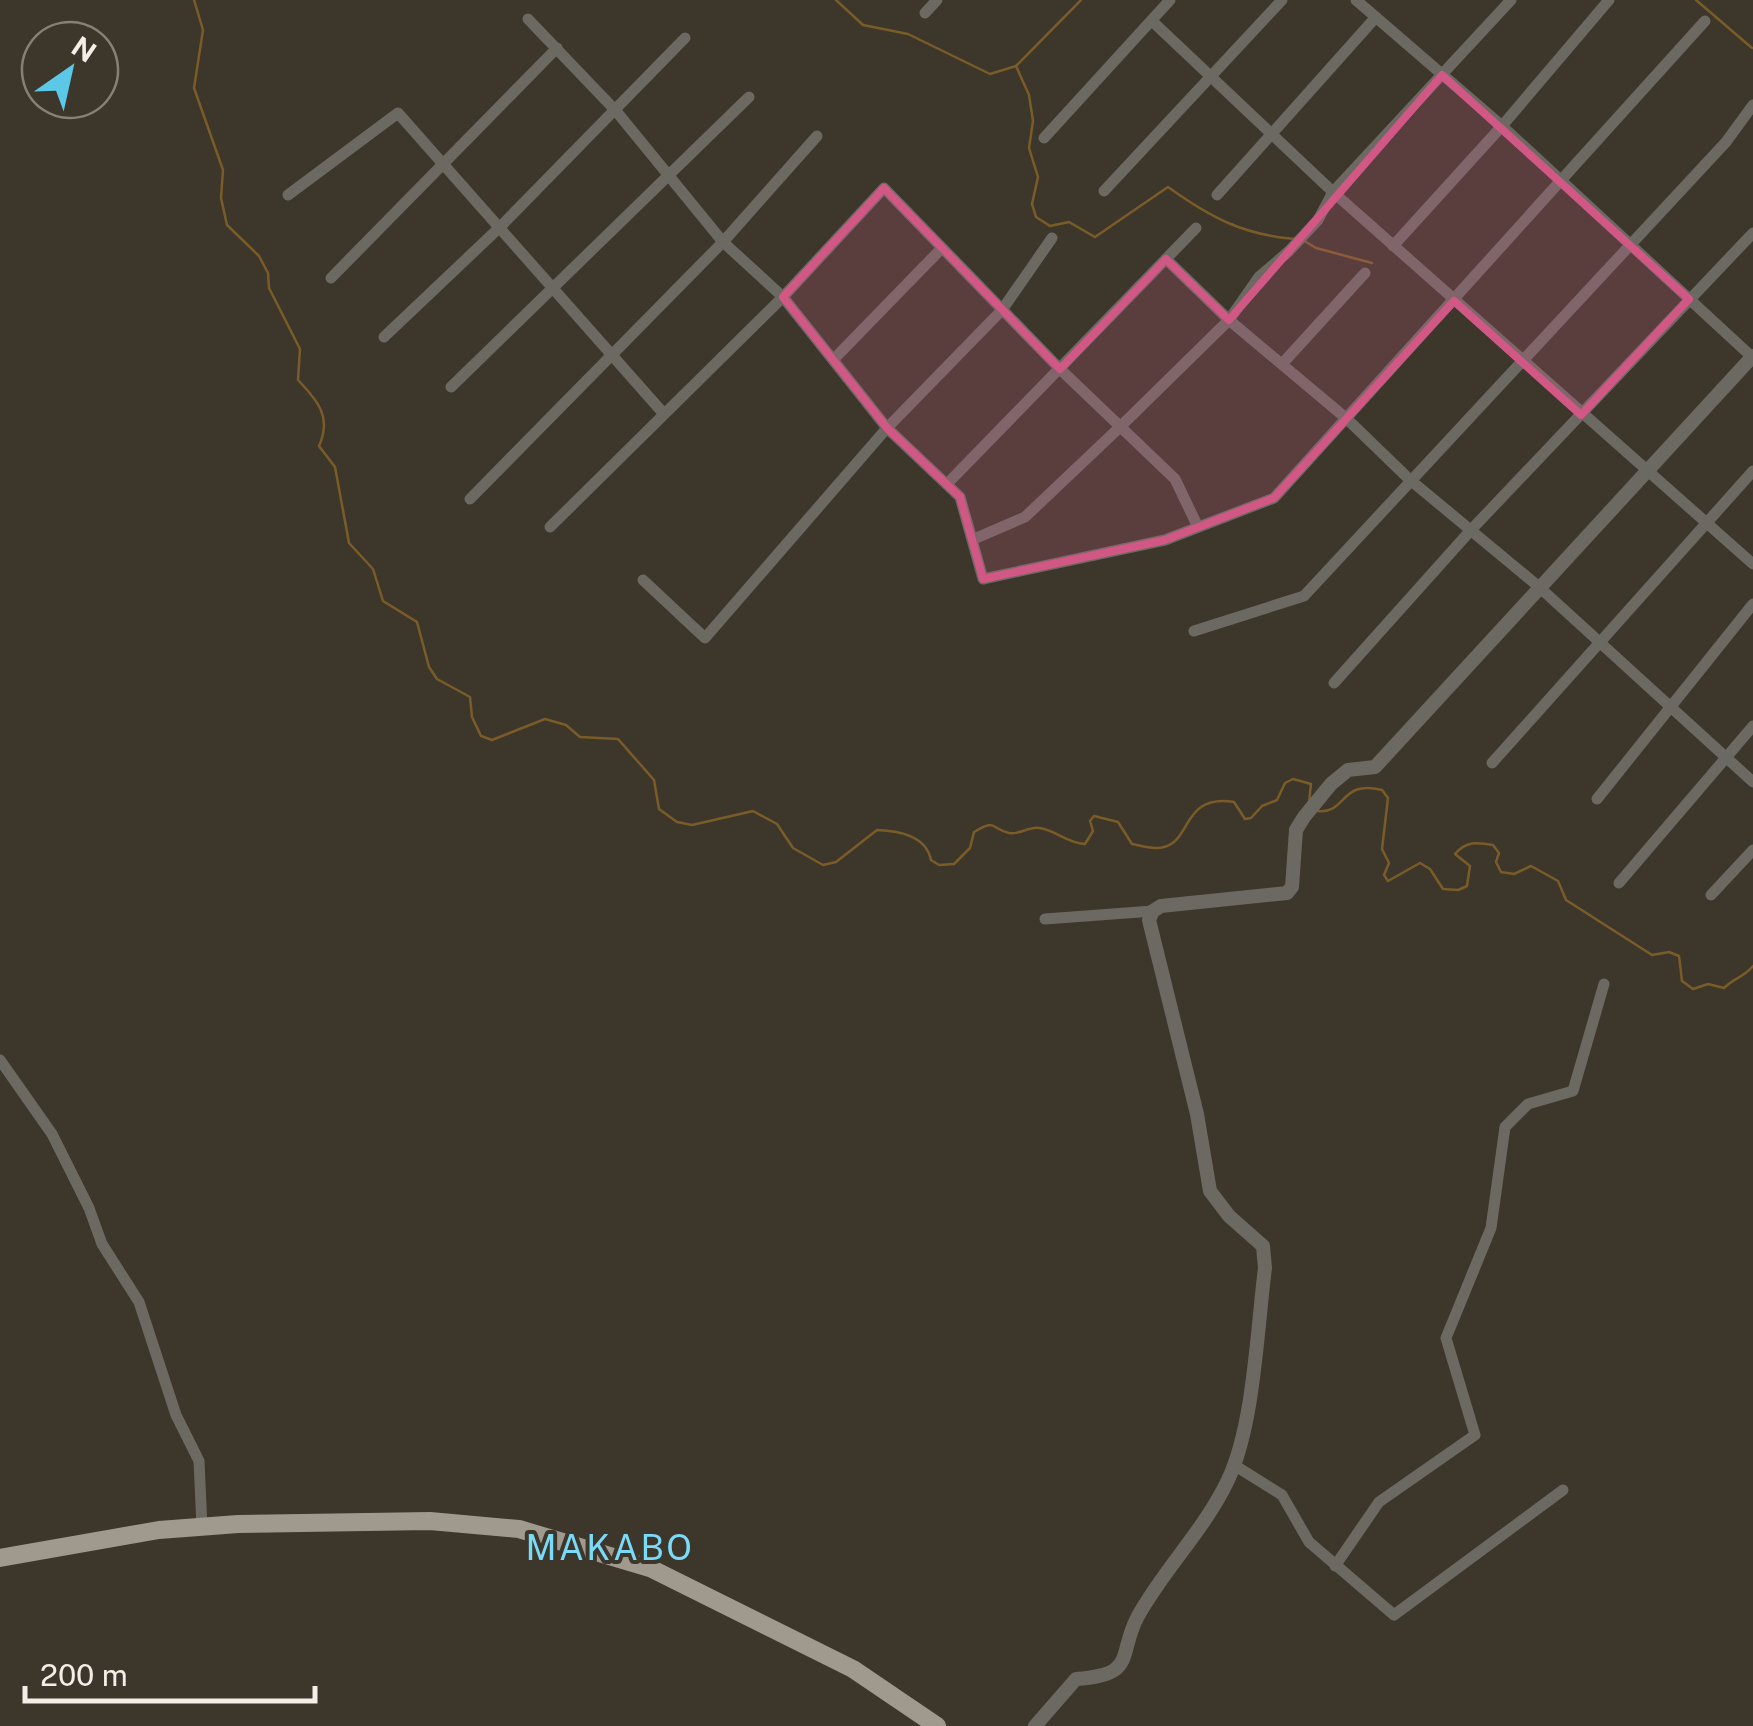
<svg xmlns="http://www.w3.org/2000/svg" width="1753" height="1726" font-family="'Public Sans',sans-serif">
<rect width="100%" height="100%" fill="#3d362b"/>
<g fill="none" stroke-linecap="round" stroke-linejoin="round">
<g stroke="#7a5c28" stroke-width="2.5">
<path d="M194,0l9,30 -9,58 29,82 -2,28 6,27 32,31 9,17 1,15 31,61 -2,31c20,21 34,37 21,66l16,21 14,76 24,26 10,32 34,21 12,45 8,12 33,18 2,20 9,19 11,4 53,-21 21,6 14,12 38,2 36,41 5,29 18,13 15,3 61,-14 24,13 16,24 30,17 13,-3 41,-32c23,1 49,6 54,30l8,5 15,-1 16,-16 4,-16c22,-14 17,-3 35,1 11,2 20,-7 31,-5 17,3 27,15 45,16l8,-13 -3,-10 4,-5 24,6 14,22c10,2 22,6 32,3 28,-7 18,-53 70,-45l11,17 6,-1 11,-12 15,-6 8,-17 8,-4 18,5 -2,19"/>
<path d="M836,0l27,25 45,9 82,40 26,-8 65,-66"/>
<path d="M1696,0l56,48"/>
<path d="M1016,66l13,29 4,26 -4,27 9,29 -6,27 4,13 14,9 19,-4 26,15 73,-50c42,30 75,48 127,52"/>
<path d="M1303,240l13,8 56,15"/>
<path d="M1318,811c29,3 22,-32 64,-21l6,8 -6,51 7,14 -5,12 4,6 32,-18 10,6 13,20 15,1 9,-4 3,-20 -15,-12c11,-13 22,-12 38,-9l6,8 -3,9 5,10 13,2 17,-8 27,15 8,19 86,55 17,-3 10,4 3,25 11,8 15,-5 16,4c10,-10 20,-11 29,-22"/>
</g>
<g stroke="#6c6963" stroke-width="11">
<path d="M1356,0l146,126 250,231"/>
<path d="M925,13l12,-13"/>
<path d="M528,19l88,92 107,131 60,55 104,131 73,69 23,82 182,-39 109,-42 431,-477"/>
<path d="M1152,21l181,171 420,372"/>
<path d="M1044,138l126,-138"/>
<path d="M1104,191l178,-191"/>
<path d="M288,195l110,-82 266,301"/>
<path d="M1217,195l159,-178"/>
<path d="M1393,246l109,-120 107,-126"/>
<path d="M1166,259l63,61 118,99 62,60 129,107 215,196"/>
<path d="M331,278l226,-230"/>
<path d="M384,337l116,-110 185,-189"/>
<path d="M833,360l109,-112"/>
<path d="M1282,364l83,-91"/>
<path d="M451,387l298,-290"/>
<path d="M947,484l249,-256"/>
<path d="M470,499l253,-257 94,-106"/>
<path d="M550,527l233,-230 101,-109 176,181 115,110 23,48"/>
<path d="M974,539l51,-22 95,-90 109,-107 30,-43 30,-26 29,-31 15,-28 178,-192"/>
<path d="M643,580l62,58 182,-210 115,-118 50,-72"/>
<path d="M1194,631l110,-35 422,-454 27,-37"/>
<path d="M1334,683l137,-153 282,-297"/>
<path d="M1492,763l261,-292"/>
<path d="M1597,799l156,-195"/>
<path d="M1619,883l134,-157"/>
<path d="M1711,895l42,-45"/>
<path d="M1045,919l108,-8"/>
<path d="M0,1060l52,74 37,74 13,36 37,58 37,113 23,46 3,66"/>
<path d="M1234,1465l48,30 27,47 85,73 169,-125"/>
<path d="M1335,1566l44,-64 96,-67 -29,-97 45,-110 14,-101 23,-23 45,-13 31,-107"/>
</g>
<path stroke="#6c6963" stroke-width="14" d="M1035,1726l41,-47c62,-4 41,-24 62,-63 26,-47 67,-87 90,-136 26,-55 29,-150 37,-212l-2,-22 -34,-30 -19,-25 -13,-77 -48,-194 4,-9 8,-5 126,-13 5,-6 4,-57 8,-13 27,-33 17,-14 27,-3 378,-411"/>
<path stroke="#a0998e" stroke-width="18" d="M0,1558l159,-28 79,-6 192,-3 89,8 131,39 203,101 84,57"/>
</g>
<path fill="#d15885" fill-opacity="0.2" stroke="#d15885" stroke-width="8" stroke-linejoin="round" d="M1442,75l247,224 -108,116 -127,-114 -180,197 -109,42 -182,39 -23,-82 -73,-69 -104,-131 101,-109 176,181 106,-110 63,61z"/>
<g text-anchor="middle" stroke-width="8" stroke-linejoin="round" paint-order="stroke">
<g font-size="35" letter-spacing="2.5" fill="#7adbf9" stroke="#3d362b">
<text x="610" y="1560">MAKABO</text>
</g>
</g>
<g transform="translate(70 70) rotate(34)"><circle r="48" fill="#3d362b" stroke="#868076" stroke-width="2.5"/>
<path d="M0-8L18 38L0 25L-18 38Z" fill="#5bc8e7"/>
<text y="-15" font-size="28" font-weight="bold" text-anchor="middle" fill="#f3eee7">N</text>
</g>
<path d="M25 1686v15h290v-15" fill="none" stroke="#f3eee7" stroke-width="5"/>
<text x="40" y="1686" font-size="30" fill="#f3eee7" stroke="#3d362b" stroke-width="8" paint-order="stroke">200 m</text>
</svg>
